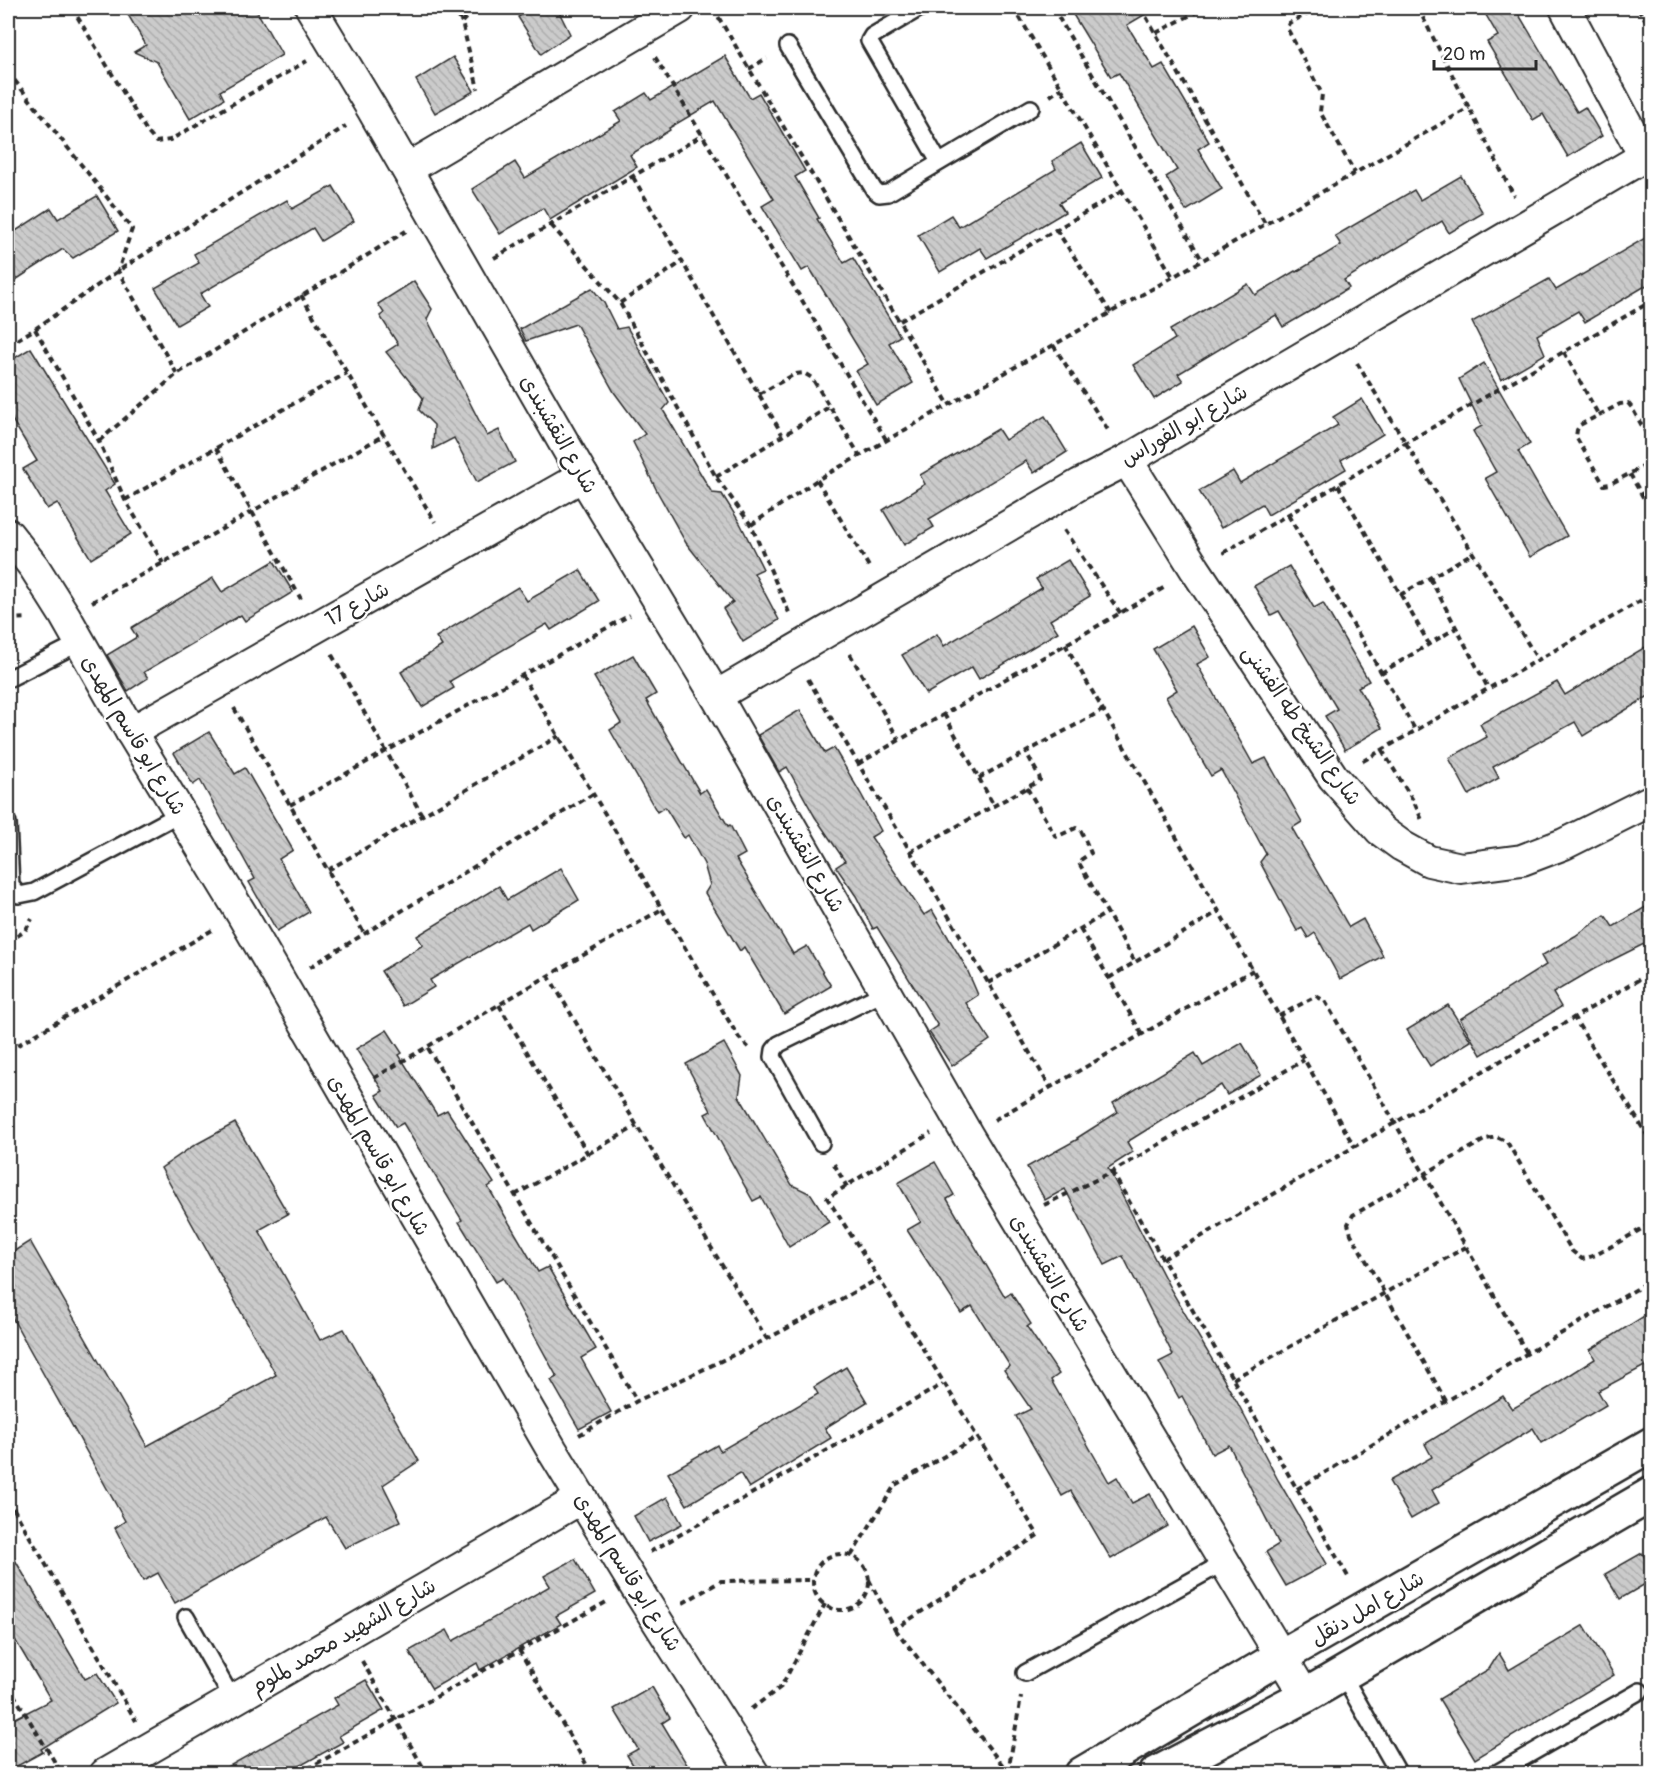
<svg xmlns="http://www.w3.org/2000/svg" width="1659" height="1781" font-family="Pangolin,'Playpen Sans Arabic',sans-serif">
<defs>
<pattern id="building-back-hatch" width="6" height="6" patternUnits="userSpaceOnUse" patternTransform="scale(1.5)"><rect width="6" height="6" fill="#cbcbcb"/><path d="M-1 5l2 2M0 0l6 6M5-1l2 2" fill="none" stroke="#aeaeae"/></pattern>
</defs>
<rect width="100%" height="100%" fill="#fff"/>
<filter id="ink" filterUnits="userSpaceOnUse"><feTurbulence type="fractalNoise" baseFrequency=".0167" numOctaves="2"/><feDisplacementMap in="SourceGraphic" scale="12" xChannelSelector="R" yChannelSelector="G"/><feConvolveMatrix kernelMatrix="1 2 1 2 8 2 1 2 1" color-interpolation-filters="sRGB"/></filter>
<g filter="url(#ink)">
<g fill="url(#building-back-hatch)" stroke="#2b2b2b" stroke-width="1.5">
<path d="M124,8h131l27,47 -62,36 4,8 -34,20 -33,-57 -23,-10 12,-7z"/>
<path d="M533,8h24l13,26 -29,20 -23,-37z"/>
<path d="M1069,8h87l-29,17 27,44 9,-5 46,78 -11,7 24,40 -36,22 -20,-34 11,-7 -58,-97 -8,4z"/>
<path d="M1482,8h33l62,104 8,-5 17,29 -34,21 -25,-43 -10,6 -46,-78 11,-6z"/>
<path d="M725,56l25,42 9,-5 46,78 -10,6 24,41 -2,1 27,44 9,-5 47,78 -11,7 24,40 -37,22 -20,-34 12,-7 -59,-97 -7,4 -40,-65 12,-7 -59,-98 -46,27 1,2 -40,25 7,12 -87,53 -7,-12 -43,26 -28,-45 43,-27 10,16 96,-57 -6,-9 31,-19 5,7z"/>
<path d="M453,57l21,34 -39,22 -19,-33z"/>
<path d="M1081,143l21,35 -43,25 6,9 -78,46 -7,-10 -40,24 -22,-37 33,-20 8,12 97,-58 -4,-8z"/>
<path d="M1461,176l22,37 -34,20 -7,-12 -98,59 5,8 -32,19 -34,20 -7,-12 -98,59 5,7 -29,18 -21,-34 42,-26 -5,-9 78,-46 7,11 40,-24 1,1 45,-27 -6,-9 79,-46 6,10z"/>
<path d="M333,186l21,35 -33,20 -8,-13 -113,66 8,13 -31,18 -22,-37 44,-25 -5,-9 93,-54 5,9z"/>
<path d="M97,196l21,35 -45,27 -10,-9 -55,36v-49l43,-28 7,11z"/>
<path d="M1652,234v48l-67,40 -7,-11 -41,24 8,19 -44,26 -29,-58 77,-43 7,11z"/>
<path d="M414,281l18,28 -5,10 60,117 12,-6 16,32 -38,20 -23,-44 -21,11 1,-24 -15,-15 4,-12 -37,-46 12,-8 -18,-28 4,-3 -6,-9z"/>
<path d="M592,288l12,15 13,26 10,-2 42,76 -6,7 49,83 10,1 18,29 23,46 -9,4 25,47 -36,22 -20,-33 10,-7 -47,-59 -28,-50 -25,-51 12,-8 -31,-42 -38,-68 -50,17 -6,-12z"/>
<path d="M31,348l84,136 -10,7 26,43 -40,25 -34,-56 -10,6 -24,-40 14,-8 -29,-48v-51z"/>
<path d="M1484,363l46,81 -12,7 49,85 -37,21 -45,-79 11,-6 -23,-41 9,-5 -23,-47z"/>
<path d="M1362,399l21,35 -42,26 5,9 -78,46 -6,-11 -41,24 -22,-37 34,-20 7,12 98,-58 -5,-8z"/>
<path d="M1045,416l22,36 -33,21 -8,-12 -97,58 5,8 -30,18 -21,-35 42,-26 -5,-9 78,-46 7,11z"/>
<path d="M1068,560l22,36 -40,24 8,12 -79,47 -7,-12 -46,27 -24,-39 35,-21 7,12 98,-58 -6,-9z"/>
<path d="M274,561l19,31 -48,29 -4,-6 -97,57 4,6 -20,13 -21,-36 30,-18 -6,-9 82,-50 9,14z"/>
<path d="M1289,566l25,42 9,-5 46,78 -11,6 24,41 -37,22 -20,-34 12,-7 -58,-98 -8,4 -17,-29z"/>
<path d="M580,570l19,31 -48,29 -4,-6 -97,57 4,7 -32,19 -21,-35 41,-26 -6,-9 82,-50 9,14z"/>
<path d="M1192,626l18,31 -13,7 56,100 13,-6 36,64 -10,6 57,99 14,-8 20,37 -43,23 -25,-46 -7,5 -6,-10 -5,3 -37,-69 6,-8 -45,-84 -10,6 -45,-79 11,-7 -24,-41z"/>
<path d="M1652,643v51l-69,42 -8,-14 -82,45 6,11 -30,17 -20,-37 38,-21 -7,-13 77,-42 8,13z"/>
<path d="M633,655l23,39 -10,6 54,93 6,-4 22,37 2,-1 15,29 -9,5 57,95 14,-8 24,40 -47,28 -40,-67 -4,4 -35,-58 5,-8 -6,-21 -16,-29 -4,3 -19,-31 -8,5 -47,-82 11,-7 -27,-46z"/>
<path d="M800,710l25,43 9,-5 27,46 20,37 -10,6 53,78 8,-5 34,57 12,28 -12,8 24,37 -38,26 -23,-34 9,-6 -61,-99 -4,2 -17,-33 -20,-29 9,-6 -30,-44 -28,-50 -8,5 -21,-37z"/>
<path d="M209,732l26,42 10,-6 48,82 -14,9 30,53 -32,19 -28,-49 6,-3 -55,-99 -7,5 -19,-32z"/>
<path d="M561,868l18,32 -48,29 -3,-6 -98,57 4,7 -31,19 -22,-35 42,-26 -6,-9 82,-50 8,14z"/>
<path d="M1652,903v37l-58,29 -41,24 8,14 -80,48 -21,-36 86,-54 -5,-9 34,-20 30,-21 8,12z"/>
<path d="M1448,1005l23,36 -41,25 -23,-36z"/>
<path d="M387,1030l15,23 -3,2 38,60 10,-5 47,73 -6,4 50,85 10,-5 48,82 -15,9 30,54 -32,17 -28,-49 6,-3 -54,-99 -7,4 -37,-60 3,-2 -59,-97 -7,4 -20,-32 7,-4 -27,-42z"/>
<path d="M724,1043l18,33 -3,20 53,89 19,9 18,28 -40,25 -28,-50 -8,4 -48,-87 6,-3 -25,-47z"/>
<path d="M1242,1043l19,32 -34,20 -6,-10 -49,29 -45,28 6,10 -25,16 63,122 65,110 42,80 49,84 -41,22 -20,-34 13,-8 -50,-99 -17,9 -30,-58 -3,2 -20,-36 14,-7 -50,-99 -18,9 -40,-76 -20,11 -18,-33 51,-28 -1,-1 41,-26 -5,-9 82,-50 8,13z"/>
<path d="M235,1123l53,91 -29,16 61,110 24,-11 75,132 -36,24 18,36 -56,27 -19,-31 -151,86 -17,-30 -15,8 -28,-53 10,-7 -117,-211v-55l22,-14 117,205 129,-71 -115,-207 32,-22z"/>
<path d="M935,1162l19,33 -7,4 58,98 6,-4 20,31 -4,3 32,47 -8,6 58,102 8,-5 15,26 18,-9 18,32 -57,33 -40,-68 -9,5 -46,-80 15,-7 -27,-39 6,-4 -38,-60 -11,7 -54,-83 14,-8 -23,-39z"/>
<path d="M1652,1311v51l-54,29 8,14 -64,38 -9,-15 -101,62 7,13 -28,16 -22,-38 43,-24 -7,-13 78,-48 9,13 42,-24 41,-26 -5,-9z"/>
<path d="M846,1367l21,35 -42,26 6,10 -82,50 -9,-15 -53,32 -19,-32 49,-28 3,6 98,-57 -4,-7z"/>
<path d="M667,1497l15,27 -34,18 -14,-26z"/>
<path d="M8,1548l77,131 12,-6 19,30 -75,46 2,3 -35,19v-49l43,-22 -43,-72z"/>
<path d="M1642,1553l10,16v11l-32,19 -15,-25z"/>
<path d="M575,1559l20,35 -39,22 5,8 -81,46 -3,-7 -45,26 -23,-38 38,-21 6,11 97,-55 -6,-10z"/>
<path d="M1584,1625l30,50 -139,84 -36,-60 50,-30 10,-16 10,17z"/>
<path d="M366,1680l18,30 -45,26 4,6 -56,31h-70l121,-68 -4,-7z"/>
<path d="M652,1687l18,31 -8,5 30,50h-54l-11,-18 11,-6 -24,-40z"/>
</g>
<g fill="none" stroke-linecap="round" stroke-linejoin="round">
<defs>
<g id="service">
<path d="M920,8l-48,28 -3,5 70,121"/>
<path d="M788,46l86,144 5,4 9,-1 143,-85"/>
<path d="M8,679l71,-36"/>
<path d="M8,823l3,63 8,9 15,-3 147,-79"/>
<path d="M821,1143l-48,-86 1,-7 5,-6 106,-52"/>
<path d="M186,1617l47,83"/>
<path d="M1025,1673l198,-110"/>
<path d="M1342,1674l57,100"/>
<path d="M1495,1774l145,-83"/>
</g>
<g id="minor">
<path d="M311,8l61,101 211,367 133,220 252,440 337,560"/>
<path d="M1565,8l79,148"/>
<path d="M407,169l273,-161"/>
<path d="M1127,460l68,109 138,208 47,53 22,16 27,15 32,7 61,-8 42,-16 88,-44"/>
<path d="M8,534l26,33 31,49 66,116 110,181 311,537 83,136 119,188"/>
<path d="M716,696l364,-212 47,-24 525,-308"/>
<path d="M131,732l452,-256"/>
<path d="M105,1774l477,-276"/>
</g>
<g id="tertiary">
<path d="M1082,1774l198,-117 372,-213"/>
<path d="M1156,1774l149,-78 347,-202"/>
</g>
</defs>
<use href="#service" stroke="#2b2b2b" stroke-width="20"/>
<use href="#minor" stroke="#2b2b2b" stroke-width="34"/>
<use href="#tertiary" stroke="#2b2b2b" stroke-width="38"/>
<g stroke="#2b2b2b" stroke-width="4" stroke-dasharray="6 4.5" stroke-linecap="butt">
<path d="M72,8l76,125 8,9 14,-2 137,-79"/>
<path d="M453,8l9,14 16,67"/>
<path d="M713,8l236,397"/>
<path d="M1014,8l159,269"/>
<path d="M1053,8l149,252"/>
<path d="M1141,8l125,217"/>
<path d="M1320,8l-31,15 -2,5 35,66 -2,18 35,61"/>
<path d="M1418,8l96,188"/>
<path d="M1638,8l9,14 5,1"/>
<path d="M462,22l13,-14"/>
<path d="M1156,33l48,-25"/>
<path d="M655,57l232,384"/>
<path d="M749,69l18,-11"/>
<path d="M8,72l124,157 -14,42 59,103"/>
<path d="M1050,96l12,-8"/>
<path d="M633,177l149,257"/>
<path d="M551,225l69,78 96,174 35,48 39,90"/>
<path d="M1056,229l55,84"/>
<path d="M494,258l209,-123"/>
<path d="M301,295l134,227"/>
<path d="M620,303l62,-41"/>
<path d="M900,321l222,-130"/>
<path d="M35,329l64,112 26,59 38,63"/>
<path d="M8,345l27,-16 83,-58 228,-145"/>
<path d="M1053,345l57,88"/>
<path d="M1564,352l35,64"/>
<path d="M1357,363l181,297"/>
<path d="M759,394l36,-20 9,-1 8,5 48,78"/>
<path d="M99,441l78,-67 229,-143"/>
<path d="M1652,444l-20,-36 -4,-5 -8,1 -40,21 -3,5 -1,7 28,48 6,-1 42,-22"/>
<path d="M216,448l85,151"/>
<path d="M1630,474l22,39"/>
<path d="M716,477l113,-70"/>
<path d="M817,480l54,90"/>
<path d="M1338,485l91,159"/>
<path d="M125,500l222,-127"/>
<path d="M1288,515l128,216"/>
<path d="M751,525l66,-45 652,-372"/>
<path d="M1064,530l57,84"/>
<path d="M1223,553l115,-68 67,-42 247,-142"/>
<path d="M1430,578l58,110"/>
<path d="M1400,595l73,-42"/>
<path d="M92,602l71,-39 221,-128"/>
<path d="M8,619l20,-1"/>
<path d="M1065,644l289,502"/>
<path d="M850,654l49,86"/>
<path d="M332,655l90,160"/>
<path d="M1381,673l75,-45"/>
<path d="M522,675l217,363 10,10"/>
<path d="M808,679l242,408"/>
<path d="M234,708l130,225"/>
<path d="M944,714l50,92"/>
<path d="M1647,723l5,5"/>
<path d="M1382,750l32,52 8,18"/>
<path d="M1363,761l289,-167"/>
<path d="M858,764l309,-178"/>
<path d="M979,778l124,-68"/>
<path d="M1027,788l29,49 20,-9 5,3 10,22 -12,8v2l56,99"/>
<path d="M290,805l340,-190"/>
<path d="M910,852l127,-70 3,-2 -1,-4 -13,-24"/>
<path d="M328,870l231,-134"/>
<path d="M1080,929l62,105"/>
<path d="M8,942l17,-11 7,-12"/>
<path d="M310,967l283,-173"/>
<path d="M548,975l89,151 130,213"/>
<path d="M1109,978l110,-67"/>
<path d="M988,983l119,-70"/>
<path d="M499,1005l89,149"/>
<path d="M1279,1016l37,-20 9,5 202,352"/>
<path d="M1573,1016l79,127"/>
<path d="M428,1048l209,353"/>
<path d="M8,1051l206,-122"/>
<path d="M374,1078l288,-169"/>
<path d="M994,1120l259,-150"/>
<path d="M834,1164l13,23"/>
<path d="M1112,1172l238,408"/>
<path d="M515,1195l122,-69"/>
<path d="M1044,1205l68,-33 192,-112"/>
<path d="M1163,1259l489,-287"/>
<path d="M1233,1379l233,-132"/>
<path d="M1446,1401l-95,-167 -3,-10 5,-9 133,-76 11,-2 10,5 65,109 10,8 14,-4 56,-32"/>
<path d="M579,1435l58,-34 130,-62 113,-61"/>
<path d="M1297,1489l355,-209"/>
<path d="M8,1499l128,222"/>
<path d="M650,1552l293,-168"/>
<circle cx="841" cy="1582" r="28"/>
<path d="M851,1556l44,-71 82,-48"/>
<path d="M869,1580l26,49 143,-94c-70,-112 -138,-226 -211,-337l104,-65"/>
<path d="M683,1603l38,-22 92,-1"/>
<path d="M895,1629l113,143 5,2"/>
<path d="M519,1650l73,124"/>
<path d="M362,1661l65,113"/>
<path d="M8,1685l54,89"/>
<path d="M751,1709l30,-22 44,-83"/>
<path d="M1008,1772l13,-75"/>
<path d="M298,1774l310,-173"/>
</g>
<use href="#service" stroke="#fff" stroke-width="15"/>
<use href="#minor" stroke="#fff" stroke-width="30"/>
<use href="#tertiary" stroke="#fff" stroke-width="33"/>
</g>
</g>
<g text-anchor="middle" stroke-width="4.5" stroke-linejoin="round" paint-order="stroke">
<g font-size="21" fill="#2b2b2b" stroke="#fff">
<text transform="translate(1184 425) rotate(-30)" y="7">شارع ابو الفوراس</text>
<text transform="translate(559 434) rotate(60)" y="7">شارع النقشبندى</text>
<text transform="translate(357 604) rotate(-29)" y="7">شارع 17</text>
<text transform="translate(1302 725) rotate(55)" y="7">شارع الشيخ طه الفشنى</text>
<text transform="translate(134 735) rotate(59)" y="7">شارع ابو قاسم المهدى</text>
<text transform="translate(806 853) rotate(60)" y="7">شارع النقشبندى</text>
<text transform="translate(379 1155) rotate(60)" y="7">شارع ابو قاسم المهدى</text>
<text transform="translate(1050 1273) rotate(59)" y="7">شارع النقشبندى</text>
<text transform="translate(628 1572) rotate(58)" y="7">شارع ابو قاسم المهدى</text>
<text transform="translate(1367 1608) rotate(-30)" y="7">شارع امل دنقل</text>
<text transform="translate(343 1636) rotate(-30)" y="7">شارع الشهيد محمد لملوم</text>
</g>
</g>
<rect width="1659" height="1781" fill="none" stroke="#fff" stroke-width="30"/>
<rect x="15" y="15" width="1629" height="1751" fill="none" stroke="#2b2b2b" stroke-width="2" filter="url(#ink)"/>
<path d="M1434 60v9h102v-9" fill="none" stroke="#2b2b2b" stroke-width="3"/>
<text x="1443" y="60" font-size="18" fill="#2b2b2b" stroke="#ffffff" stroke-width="4.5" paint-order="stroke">20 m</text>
</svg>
